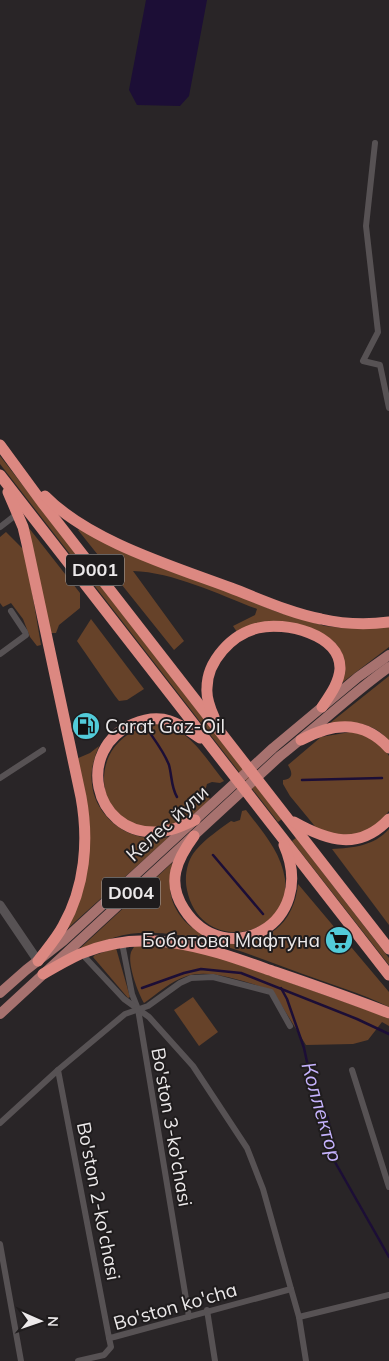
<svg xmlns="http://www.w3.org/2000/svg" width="389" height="1361" font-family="Mulish,sans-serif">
<rect width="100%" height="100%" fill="#292527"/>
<g fill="#664229">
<path d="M0,456l282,363 -4,3 -278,-358z"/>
<path d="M25,523l55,70v15l-21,17 -3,8h-6z"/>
<path d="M80,529l197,83 48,14 18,2 46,-1v20l-50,38 4,-26 -2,-8 -7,-9 -17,-11 -80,1 -4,-6 22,-11 2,-6c-37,-14 -84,-37 -124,-38l51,70 -10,9 -96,-120z"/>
<path d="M6,532l19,19 16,94 -4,1 -7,-9 -7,-18 -12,-16 -8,4 -3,-4v-66z"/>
<path d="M91,619l53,70 -17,11 -8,1 -4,-5 -38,-55z"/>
<path d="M389,676v65c-15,-19 -37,-20 -59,-18z"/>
<path d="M153,723c34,1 52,35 71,58l-4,2 -8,-1 -5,2 -2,7 5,8c-11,11 -22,22 -37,26 -15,4 -36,3 -49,-6 -26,-17 -26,-58 -4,-78 9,-9 22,-14 33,-18z"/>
<path d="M356,731c13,5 27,12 33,25v55l-12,14 -14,8 -17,4 -28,-7 -28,-34 -7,-12v-4c10,-1 10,-7 5,-15l33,-28z"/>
<path d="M99,746c-5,12 -9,25 -7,38 2,25 24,48 50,53 8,2 18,1 27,0l-103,93 18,-45 -8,-126 14,-6z"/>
<path d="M246,810c16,21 35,42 39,69 7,58 -84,78 -98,11 -3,-13 0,-30 9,-40 9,-11 24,-21 35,-29l3,1 6,-2 2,-9z"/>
<path d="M389,829v96l-57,-76c21,-1 42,-3 57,-20z"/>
<path d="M296,838l93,120v7l-97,-124z"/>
<path d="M172,863c-2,15 -4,29 2,42 20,45 95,52 117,5 4,-8 6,-17 7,-26l91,108v15c-28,-14 -59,-23 -89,-34 -51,-18 -104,-43 -161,-40 -22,1 -44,11 -64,20z"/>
<path d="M135,945l54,2 198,70 2,2v7l-7,-4 -14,18 -15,4 -47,1 -34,-55c-25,-7 -60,-22 -85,-14 -16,5 -30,18 -43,27 -6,-10 -17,-39 -13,-51 1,-2 3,-5 4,-7z"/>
<path d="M116,948l14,49 -2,1 -35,-41 2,-2z"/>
<path d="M193,997l25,35 -19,14 -25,-36z"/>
</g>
<path fill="#1c0e36" d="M146,0h61l-18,96 -9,10 -43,-1 -8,-15z"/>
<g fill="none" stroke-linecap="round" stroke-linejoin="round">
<g stroke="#1c0e36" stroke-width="2.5">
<path d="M150,733c7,10 15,21 19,32 3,11 2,22 8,32"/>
<path d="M302,780l80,-2"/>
<path d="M213,855l50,59"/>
<path d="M142,988l42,-15 17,-4 40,4 116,46 32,15"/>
<path d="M281,988l6,11 17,49 8,37 16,33 7,44 54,95"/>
</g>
<g stroke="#575254" stroke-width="6">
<path d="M375,143l-9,83 12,106 -15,29 17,4 9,43"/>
<path d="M0,527l17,-13"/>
<path d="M0,654l26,-19 -1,-3 -14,-21"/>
<path d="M0,778l43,-28"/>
<path d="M122,943l10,51 6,15 51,308"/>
<path d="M81,953l43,46 25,18 44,49 54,82 16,41 28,100 8,28 7,44"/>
<path d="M58,1070l51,268"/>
<path d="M352,1070l37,117"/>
<path d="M0,1123l58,-53 67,-56 23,-8 32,-23 11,-5 22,-1 58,15 19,34"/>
<path d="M0,1244l21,117"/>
<path d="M207,1310l8,51"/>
<path d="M299,1317l90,-22"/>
<path d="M78,1361l26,-6 7,-8 -2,-9 5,-1 177,-48"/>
</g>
<path stroke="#575254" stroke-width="9" d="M0,905l38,56"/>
<g stroke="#a7726f" stroke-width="10">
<path d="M0,993l26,-23 37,-29 210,-193 85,-71 31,-22"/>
<path d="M0,1014l280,-258c37,-29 71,-62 109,-89"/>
</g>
<g stroke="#dc8881" stroke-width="11">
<path d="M0,445l44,60 345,444"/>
<path d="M0,475l389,500"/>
<path d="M8,492l15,35 4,17 54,253c8,44 4,90 -18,129 -7,13 -17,24 -25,35"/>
<path d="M45,496c44,45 127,70 186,92 29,11 59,25 90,31 22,5 45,6 68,3"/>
<path d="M214,717c-4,-9 -8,-19 -7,-29 0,-27 25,-54 51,-60 26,-7 83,6 82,41 -1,14 -10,26 -18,38"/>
<path d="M301,740c31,-17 62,-21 88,8"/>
<path d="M195,820c-13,6 -25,12 -40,12 -62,1 -80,-83 -22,-108 12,-5 25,-7 37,-3 11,3 21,11 30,17"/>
<path d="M294,822c34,19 65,29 95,-3"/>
<path d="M194,836c-17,23 -28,46 -10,73 41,64 135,15 100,-64"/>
<path d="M43,974c12,-7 24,-14 37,-20 69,-29 129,-5 195,18 38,13 76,26 114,41"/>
</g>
</g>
<defs>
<symbol id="fuel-disc" viewBox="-11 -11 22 22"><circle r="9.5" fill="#52cbd9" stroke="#1f1c1d"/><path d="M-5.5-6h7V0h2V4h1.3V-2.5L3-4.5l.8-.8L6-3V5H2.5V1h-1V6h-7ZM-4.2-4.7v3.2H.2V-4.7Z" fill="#111"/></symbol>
<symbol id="supermarket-disc" viewBox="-11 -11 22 22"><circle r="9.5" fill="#52cbd9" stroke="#1f1c1d"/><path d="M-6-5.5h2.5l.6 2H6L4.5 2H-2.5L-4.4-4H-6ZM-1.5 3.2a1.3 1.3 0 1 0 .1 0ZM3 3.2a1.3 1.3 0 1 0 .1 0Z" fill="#111"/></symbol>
</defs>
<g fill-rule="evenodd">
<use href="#fuel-disc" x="70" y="710" width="32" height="32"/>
<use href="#supermarket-disc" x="323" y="924" width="32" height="32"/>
</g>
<g text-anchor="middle" stroke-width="4" stroke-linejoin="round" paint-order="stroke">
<g fill="#1f1c1d" stroke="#aeacac" stroke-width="1">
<rect x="66" y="554.5" width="58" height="31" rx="4"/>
<rect x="102" y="877.5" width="58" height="31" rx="4"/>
</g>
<g font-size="18" font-weight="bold" fill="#ece9ea">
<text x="95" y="576">D001</text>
<text x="131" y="899">D004</text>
</g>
<g font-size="19" fill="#ece9ea" stroke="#1f1c1d" text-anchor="start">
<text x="105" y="733">Carat Gaz-Oil</text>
<text x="320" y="947" text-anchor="end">Боботова Мафтуна</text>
</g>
<g font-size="19" fill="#ece9ea" stroke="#1f1c1d">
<text transform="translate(167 823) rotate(-42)" y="7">Келес йули</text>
<text transform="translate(172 1127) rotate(80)" y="7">Bo'ston 3-ko'chasi</text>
<text transform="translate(99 1201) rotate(79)" y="7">Bo'ston 2-ko'chasi</text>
<text transform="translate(175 1306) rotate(-16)" y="7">Bo'ston ko'cha</text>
</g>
<g font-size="20" font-style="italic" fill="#c6b3fe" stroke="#1f1c1d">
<text transform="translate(322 1112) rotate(74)" y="7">Коллектор</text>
</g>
</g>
<g transform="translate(40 1321) rotate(92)" stroke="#1f1c1d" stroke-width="4" paint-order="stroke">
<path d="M0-4L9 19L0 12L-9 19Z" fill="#ece9ea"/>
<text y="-8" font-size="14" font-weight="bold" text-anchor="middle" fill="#ece9ea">N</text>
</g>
</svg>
